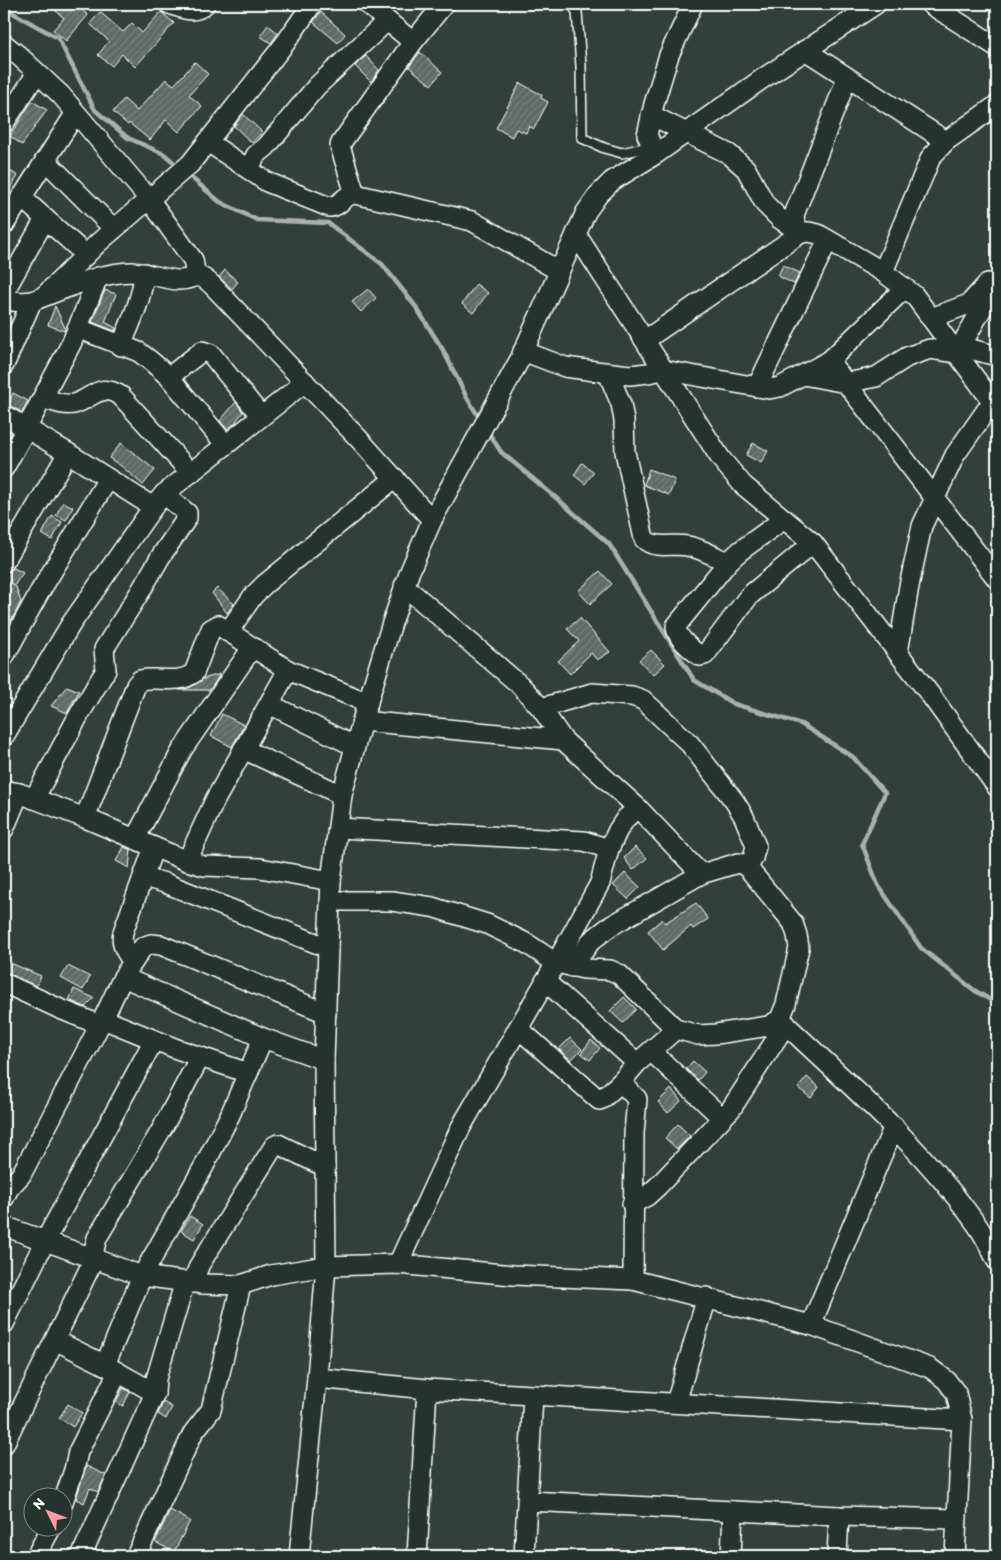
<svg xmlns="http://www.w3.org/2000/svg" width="1001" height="1560" font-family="Itim,sans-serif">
<defs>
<pattern id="building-hatch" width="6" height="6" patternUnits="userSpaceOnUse" patternTransform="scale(1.25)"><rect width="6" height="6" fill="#5f6964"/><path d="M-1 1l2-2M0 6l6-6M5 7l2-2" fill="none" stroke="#77807b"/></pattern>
</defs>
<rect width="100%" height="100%" fill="#333f3a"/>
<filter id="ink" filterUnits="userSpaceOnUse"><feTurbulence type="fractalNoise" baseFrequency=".02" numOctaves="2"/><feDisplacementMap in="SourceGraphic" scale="10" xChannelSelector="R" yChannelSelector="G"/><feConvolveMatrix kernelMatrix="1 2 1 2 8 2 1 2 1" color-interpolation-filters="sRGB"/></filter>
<g filter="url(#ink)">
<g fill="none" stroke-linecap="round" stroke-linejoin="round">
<g stroke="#abb0ae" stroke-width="4.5">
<path d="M4,8l54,30 37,72 33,28 36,16 15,13"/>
<path d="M187,174l33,28 37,18 71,3 54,41 34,43 27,43 23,46 14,23"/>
<path d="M487,430l14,22 60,50 48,42 85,136 40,24 67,20 52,33 32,36 -23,51 16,41 43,63 53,42 23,14"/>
</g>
</g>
<g fill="url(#building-hatch)" stroke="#fff">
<path d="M48,4h27l13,11 -22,26 -13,-11 11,-12z"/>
<path d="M100,12l23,20 9,-9 10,10 19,-21 13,11 -39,44 -13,-13 -10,12 -14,-11 11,-14 -19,-17z"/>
<path d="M321,12l24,22 -7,9 -25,-21z"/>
<path d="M268,25l10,8 -7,10 -11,-7z"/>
<path d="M420,52l22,20 -11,13 -22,-18z"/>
<path d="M366,56l13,14 -8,12 -16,-16z"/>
<path d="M195,62l13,12 -19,21 13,11 -23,26 -13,-12 -16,20 -21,-17 -1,2 -15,-13 11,-13 13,12 29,-32 8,6z"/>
<path d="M520,83l22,12 -1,3 7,4 -14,27 -5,-3 -3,7 -10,-4 -4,8 -16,-9z"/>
<path d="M32,101l15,9 -25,35 -12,-9z"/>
<path d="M243,114l19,18 -10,11 -18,-17z"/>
<path d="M4,167l14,9 -14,22z"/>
<path d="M783,265l17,8 -6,11 -16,-8z"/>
<path d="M225,270l13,12 -6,7 -13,-12z"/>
<path d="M476,284l12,9 -15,20 -11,-9z"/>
<path d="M368,289l8,9 -15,14 -9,-10z"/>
<path d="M105,290l11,4 -11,28 11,6 -1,3 -23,-9z"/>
<path d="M55,306l10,22 -1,3 -16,-6z"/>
<path d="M13,393l15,8 -6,11 -14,-7z"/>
<path d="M236,402l7,10 -7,9 1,1 -10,7 -7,-8z"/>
<path d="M121,443l34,27 -12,15 -22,-19 -12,-8z"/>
<path d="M753,443l15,8 -7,12 -15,-8z"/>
<path d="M582,463l12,9 -9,12 -11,-9z"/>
<path d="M649,469l26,11 -6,15 -25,-10z"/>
<path d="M63,502l10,5 -7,13 -10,-5z"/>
<path d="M52,516l10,6 -10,18 -10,-6z"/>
<path d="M14,568l9,5 -8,11 6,18 -17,32v-32l10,-17 -10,-5v-2l2,-5z"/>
<path d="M600,571l12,13 -22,20 -12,-13z"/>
<path d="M217,588l17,16 -7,9 -15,-20z"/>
<path d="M580,618l30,34 -13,8 -6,-7 -21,21 -12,-13 21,-20 -12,-12z"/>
<path d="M651,650l14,14 -12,11 -14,-15z"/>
<path d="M220,674l-10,16h-31l12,-3 12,-8z"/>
<path d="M67,686l12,5 -12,22 -16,-7z"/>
<path d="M222,714l22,11 -12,22 -21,-11z"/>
<path d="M124,847l7,3 -2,18 -13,-7z"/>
<path d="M635,847l12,11 -14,12 -9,-12z"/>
<path d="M625,873l15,14 -12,12 -15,-14z"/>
<path d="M696,903l12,16 -15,10 -2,-3 -28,24 -15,-19 14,-12 3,4z"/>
<path d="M8,962l33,14 -5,10 -32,-14z"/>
<path d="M68,966l22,11 -7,13 -22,-12z"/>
<path d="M74,989l20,9 -9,9 -16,-7z"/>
<path d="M624,997l12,12 -13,14 -13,-12z"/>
<path d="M570,1038l12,11 -11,11 -12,-11z"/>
<path d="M591,1040l9,8 -10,12 -9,-7z"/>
<path d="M693,1061l12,11 -7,8 -12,-11z"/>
<path d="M807,1077l12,10 -8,11 -13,-10z"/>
<path d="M671,1089l10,12 -13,12 -10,-11z"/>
<path d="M678,1124l12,12 -13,13 -12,-11z"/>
<path d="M190,1216l13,8 -9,15 -13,-8z"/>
<path d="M123,1388l7,4 -7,14 -7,-4z"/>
<path d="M163,1402l9,5 -6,12 -8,-5z"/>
<path d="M68,1404l14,9 -9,14 -14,-9z"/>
<path d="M86,1466l20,9 -8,17 -8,-4 -6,15 -8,-4z"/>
<path d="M170,1510l20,11 -16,31 -19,-10z"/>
</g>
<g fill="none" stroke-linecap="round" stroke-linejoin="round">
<defs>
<path id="lane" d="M572,4l5,8 4,54 1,72 22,10 18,5 30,-7"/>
<g id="street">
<path d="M169,4c13,4 25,11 36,0"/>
<path d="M367,4l46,38"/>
<path d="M930,4l67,43"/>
<path d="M4,44l14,11 43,40 88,104 44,61 3,16"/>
<path d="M805,50l141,91"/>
<path d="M651,115l78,39 17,15 19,35 15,15 21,14"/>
<path d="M4,123l33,-50"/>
<path d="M208,142l59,40 62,25c12,0 15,-13 26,-13l117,27 87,50"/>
<path d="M656,154l-9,-19 7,-31 15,-49 24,-51"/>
<path d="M45,160l69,69"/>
<path d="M249,169l7,-14 10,-8 51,-61 70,-65"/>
<path d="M355,194l-15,-48 1,-3 72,-101 31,-38"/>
<path d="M21,197l65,58"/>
<path d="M4,225l71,-111"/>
<path d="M801,233l-6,-10 -1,-8 53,-137"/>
<path d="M576,234l145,225 22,26 70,58 116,150 68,94"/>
<path d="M883,272l48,-115 15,-16 51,-36"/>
<path d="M4,292l41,-73"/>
<path d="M45,295l53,-52 92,-79 96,-122 26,-38"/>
<path d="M4,300l18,2 10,-1c30,-11 69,-29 100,-29 16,1 31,7 46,8 18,1 17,-12 35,6l146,153 73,81"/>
<path d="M931,318l38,-14 19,-21"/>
<path d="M77,328l62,24 13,10 17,15 56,67"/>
<path d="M645,340l156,-107 8,-1 9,2 65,38 31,23 83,113"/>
<path d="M121,346c10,-25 21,-46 23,-73"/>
<path d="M523,351l42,16 30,4 35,4 18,-2 15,-3 78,14 28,5 11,-2 49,-26 76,-73"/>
<path d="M957,353l40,-71"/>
<path d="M829,361l168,218"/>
<path d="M4,365l28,-64"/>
<path d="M608,373l13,31 3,16 1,32 19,87c11,11 29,4 43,7 14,2 28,11 41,16"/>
<path d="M803,375l43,8 30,-6 31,-20 23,-8 27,4 10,-5 30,8"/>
<path d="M169,377l33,-26 9,3 50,62"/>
<path d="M757,387l71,-147"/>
<path d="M43,398c9,3 21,8 31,6 20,-6 25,-22 47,-8l70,77"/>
<path d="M4,415l64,38 85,54"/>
<path d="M4,468l22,-39 46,-87 26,-65"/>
<path d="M784,519l-44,32 -12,11 -52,64c0,12 15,23 24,30l5,-1 44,-59 64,-53"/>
<path d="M4,562l64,-109"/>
<path d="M404,586l116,99 21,23 22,32 75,68 63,66"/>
<path d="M228,632l25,-36 12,-12 130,-106"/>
<path d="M898,653l11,-67 13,-60 33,-71 42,-60"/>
<path d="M4,657l35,-64 69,-114"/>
<path d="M269,704l85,42"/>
<path d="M541,708l51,-15 40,3 11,4 47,44 45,58 9,15 12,29 -3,12 -5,10"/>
<path d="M362,721l201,19"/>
<path d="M4,736l67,-112 82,-117 11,-13 141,-112"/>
<path d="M243,749l99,46"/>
<path d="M4,790l15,3 66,25 102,43 17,5 56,2 71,13"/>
<path d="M34,799l46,-86 26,-43 -2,-21 36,-57 21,-36 26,-38v-5l-23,-19"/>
<path d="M85,818l51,-133 4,-5c18,-4 38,5 54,-7l17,-44 7,-4 70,45 80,33"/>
<path d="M338,828l246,13 25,8"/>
<path d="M4,829l15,-36"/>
<path d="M135,839l47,-89 70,-102"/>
<path d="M187,861l28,-61 73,-130"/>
<path d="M143,877l22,6 163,65"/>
<path d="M330,901h62l40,6 55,17 39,19 30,20 28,6 26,1 9,4 57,55 22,6 18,-1 53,-8 11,-7 6,-15 13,-56 -2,-13 -4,-12 -45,-55 -6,-4 -4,-1 -37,11 -92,53 -18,14 -19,26"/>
<path d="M133,962c-7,-10 -13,-17 -10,-30l31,-85"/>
<path d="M123,977l140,61 61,22"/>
<path d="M545,981l92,82"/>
<path d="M4,983l56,26 40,16"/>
<path d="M103,1019l74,30 71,24"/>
<path d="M780,1019c68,65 142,128 197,206 8,11 14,24 20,36"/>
<path d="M518,1028l81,72 3,-1 19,-17 16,-19 39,-34"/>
<path d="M651,1051l71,67"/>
<path d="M621,1082l16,17 -3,34 -1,147"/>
<path d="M4,1198l5,-10 12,-13 82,-156 20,-42 20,-30 8,-3 10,1 165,68"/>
<path d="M632,1204l15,-8 11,-10 73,-77 55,-85"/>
<path d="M4,1226l138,50 61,8 38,1 30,-10 55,-9 72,-2 115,11 120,5 178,45 119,43 16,12 10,13 6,27 -7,136"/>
<path d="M398,1264l63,-137 95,-164 44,-80 9,-34 9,-19 8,-12 12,-10"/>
<path d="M192,1283l8,-19 74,-118 4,-2 47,23"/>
<path d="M4,1324l41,-83 109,-201"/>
<path d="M811,1325l83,-199"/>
<path d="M55,1340l50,25 50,28"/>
<path d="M105,1365l37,-89 61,-108 27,-53 33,-77"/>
<path d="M317,1378l110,11 535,31"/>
<path d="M676,1403l31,-106"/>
<path d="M4,1444l90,-185v-9l3,-12 66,-111 37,-70"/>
<path d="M528,1501l311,15 117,3"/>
<path d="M62,1505l12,-35 4,-18 40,-80"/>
<path d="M36,1556l15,-28"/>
<path d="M81,1556l74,-163 1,-14 29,-98"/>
<path d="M136,1556l57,-123 18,-23 30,-125"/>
<path d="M299,1556l18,-178 9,-112 -2,-206 4,-112 3,-67 11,-86 20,-74 30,-98 18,-52 22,-51 88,-161 66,-147 12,-17 14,-14 44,-27 106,-75 114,-75"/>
<path d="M417,1556l10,-167"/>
<path d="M524,1556l9,-160"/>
<path d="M731,1556l2,-45"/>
<path d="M837,1556l2,-40"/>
</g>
</defs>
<use href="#lane" stroke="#fff" stroke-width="12"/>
<use href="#street" stroke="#fff" stroke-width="22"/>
<use href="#lane" stroke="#26332d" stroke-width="9"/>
<use href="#street" stroke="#26332d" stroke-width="19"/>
</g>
</g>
<rect width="1001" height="1560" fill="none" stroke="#26332d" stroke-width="20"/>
<rect x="10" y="10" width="981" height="1540" fill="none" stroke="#fff" stroke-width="2" filter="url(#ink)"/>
<g transform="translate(48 1512) rotate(312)"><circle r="24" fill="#26332d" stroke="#7d8581"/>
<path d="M0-4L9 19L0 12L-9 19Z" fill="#ff9aa2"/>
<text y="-8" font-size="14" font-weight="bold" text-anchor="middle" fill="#ffffff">N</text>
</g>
</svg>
